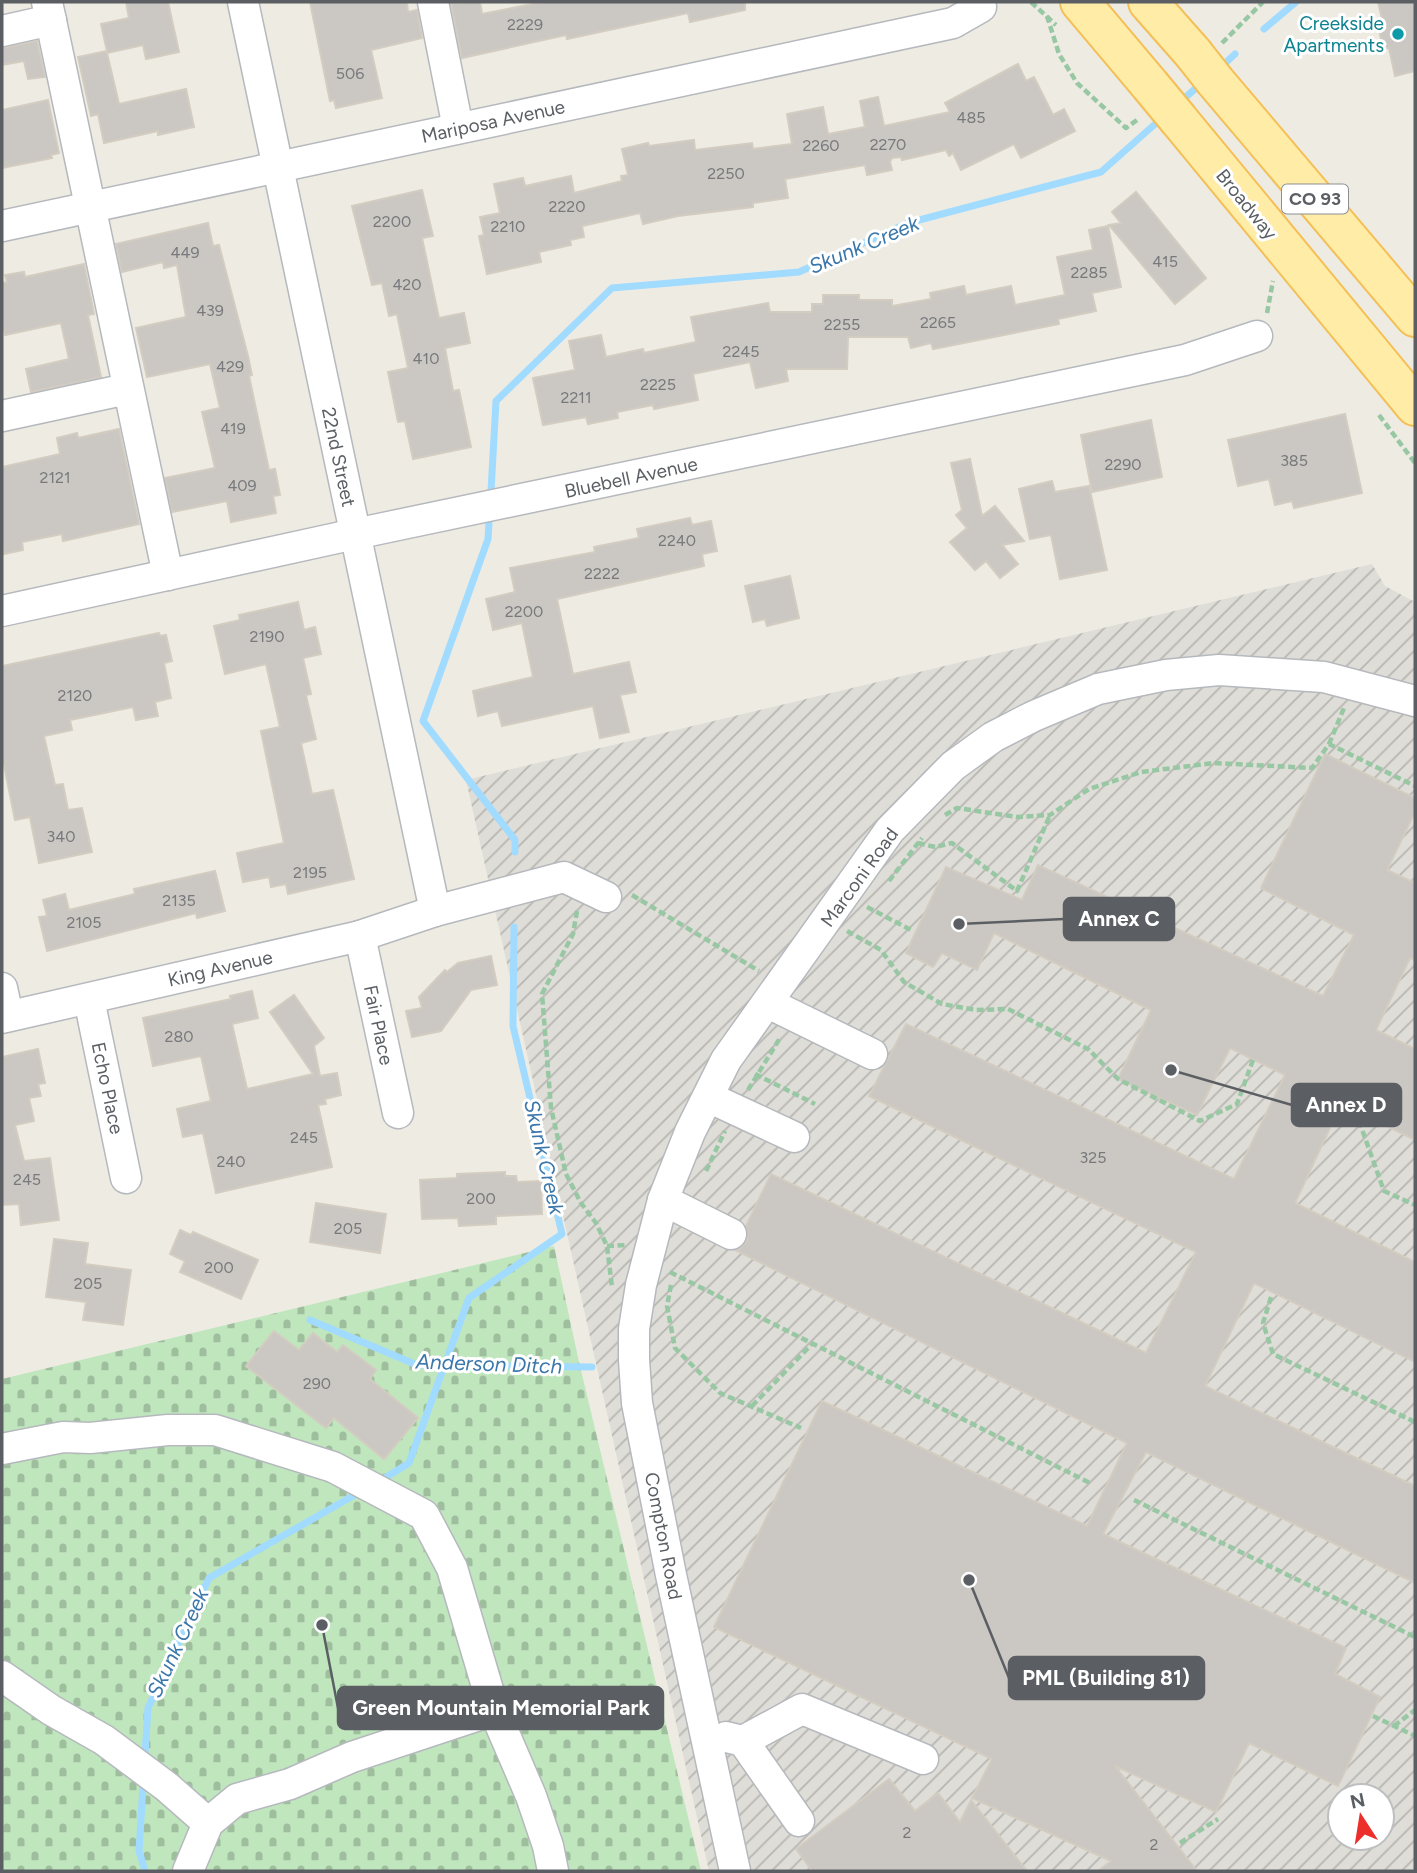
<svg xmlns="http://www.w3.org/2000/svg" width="1417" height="1873" font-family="Figtree,sans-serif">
<defs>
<pattern id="industrial-furrows" width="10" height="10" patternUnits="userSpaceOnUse" patternTransform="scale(1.75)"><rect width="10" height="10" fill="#dfddd7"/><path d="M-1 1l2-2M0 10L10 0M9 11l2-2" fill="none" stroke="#b8b6b2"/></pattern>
<pattern id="cemetery-stones" width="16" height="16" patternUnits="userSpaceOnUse" patternTransform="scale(1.75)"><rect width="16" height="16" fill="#c0e6be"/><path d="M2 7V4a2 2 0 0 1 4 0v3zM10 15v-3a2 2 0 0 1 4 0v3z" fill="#9fbe9e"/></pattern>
</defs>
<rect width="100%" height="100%" fill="#eeebe3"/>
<path fill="url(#industrial-furrows)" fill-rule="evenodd" d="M1372,564l13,22 30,16v1269h-706l-243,-1091zM1340,1796h42v42h-42z"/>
<path fill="url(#cemetery-stones)" d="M554,1246l25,116 122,509h-699v-492z"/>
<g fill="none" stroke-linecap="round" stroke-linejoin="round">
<g stroke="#a1dbff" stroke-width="7">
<path d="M1264,29l32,-27"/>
<path d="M1220,68l15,-14"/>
<path d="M1180,102l23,-20"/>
<path d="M491,491l5,-90 116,-113 187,-16 109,-49 193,-51 62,-55"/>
<path d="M489,522l-1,17 -65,182 92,119v12"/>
<path d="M310,1320l107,45 175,2"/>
<path d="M380,1481l29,-18 60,-165 93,-64 -49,-208 1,-99"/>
<path d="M145,1754l3,-46 61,-130 149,-85"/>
<path d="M143,1785l-4,66 6,20"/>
</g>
</g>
<g fill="#cbc7c2" stroke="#d3ccc1" stroke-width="2">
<path d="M126,2h42l11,50 -33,7 -3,-14 -36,8 12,51 67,-15 8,38 -36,8v-4l-54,12 -6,-29 -7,2 -13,-59 29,-6 -6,-27 28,-6z"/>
<path d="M310,2h97l1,10 9,-2 5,28 -51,12 11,48 -46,10 -2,-8 -4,1z"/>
<path d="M480,2l2,12 61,-12h202v8l-55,12 -2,-9 -121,26 -1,-4 -104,23 -11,-55z"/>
<path d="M1378,2h37v69l-20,5 -6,-28 -6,1 -6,-29 5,-1z"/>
<path d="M37,41l8,36 -17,2 -4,-18 -22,4v-17z"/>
<path d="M1018,64l8,17 8,-4 19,38 11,-6 11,22 -54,27 -7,-14 -53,26 -8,-17 -4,3 -3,-6 -44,10 -1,-3 -9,1 -2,4 2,8 -25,5 -2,-10 -80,14 3,19 -35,5v4l-75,9 -35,8 -3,-11 -58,13 2,11 -14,3 1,5 -32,7 2,10 -54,12 -8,-38 5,-1 -4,-18 20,-4 -6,-29 29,-6 2,8 46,-10 3,17 48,-12 -1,-5 7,-1 -6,-26 26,-6 1,3 45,-6 1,10 57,-7 1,6 39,-5 -5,-30 36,-7 5,27 37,-7 -5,-26 18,-4 6,29 66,-14 -5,-9z"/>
<path d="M48,100l11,53 -8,2 1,3 -50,10v-58z"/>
<path d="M422,190l11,46 -11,2 17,80 25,-5 6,30 -25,5 8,43 6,-1 12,57 -58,12 -8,-38 -7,1 -10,-50 20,-4 -11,-54 -8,2 -7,-33 -10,2 -20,-79z"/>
<path d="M1136,192l70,86 -31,26 -66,-79 12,-2 -9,-11z"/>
<path d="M208,223l5,23 6,-1 29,111 4,19 -3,1 20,94 6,-1 5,26 -7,1 3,17 -45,9 -4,-21 -55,11 -7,-34 50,-10 -13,-56 18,-4 -10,-44 -63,13 -11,-49 50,-11 -9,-52 -13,3 -1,-6 -41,10 -6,-28z"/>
<path d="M1108,226l13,61 -29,6 4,18 -38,8 1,5 -126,25 -2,-6 -20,5 -3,-11h-60l-1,32h-61l2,12 -32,7 -6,-26 -57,12 5,26 -44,9 -1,-4 -36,7 1,6 -30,6 -2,-7 -43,8 -10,-47 42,-8 -6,-29 32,-6 5,22 37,-8 1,4 52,-11 -5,-25 77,-14 2,9h42v-8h11v-9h36v5h33v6l39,-7 -1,-6 34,-7 2,9 45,-9 4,19 50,-10 -8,-38 36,-7 -4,-20z"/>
<path d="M84,264l10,50 -6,1 13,62 -70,15 -5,-23 43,-10 -8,-36 -56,12 -3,-14v-38l5,-1 -2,-7 19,-3 1,5z"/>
<path d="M1345,414l17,79 -68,15 -2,-7 -17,4 -6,-26 -31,7 -10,-46z"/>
<path d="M1151,420l11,57 -70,15 -11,-57z"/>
<path d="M119,429l20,95 -76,17 -1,-7 -40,8 1,8 -19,4 -2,-10v-77l58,-13 -3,-16 20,-5 1,5z"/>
<path d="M970,459l12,57 13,-10 29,35 -22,4 16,19 -18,14 -14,-17 -11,9 -25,-28 17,-14 -11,-13 6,-5 -11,-47z"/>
<path d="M1052,481l3,11 34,-6 18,84 -47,9 -9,-44 -21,4 -11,-50z"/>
<path d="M690,518l2,7 19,-4 6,30 -15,3 2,12 -147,33 16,75 56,-12 7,30 -16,3 9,37 -29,6 -7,-32 -91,20 -4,-15 -20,5 -5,-25 60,-14 -11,-54 -29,7 -7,-31 29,-7 -5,-24 85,-16 -1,-5 45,-9 -2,-9z"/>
<path d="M790,576l9,42 -32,8 -2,-7 -12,3 -8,-36z"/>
<path d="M298,602l6,28 11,-3 6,27 -18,4 8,36 -5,1 10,44 -15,4 11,51 21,-4 21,89 -66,15 -2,-10 -15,3 -2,-10 -26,5 -6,-29 47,-10 -23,-112 19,-4 -14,-63 -41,10 -11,-48 26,-6 -1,-5z"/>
<path d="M159,633l1,3 6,-1 6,26 -8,2 7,35 -16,4 3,14 -22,4 -3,-13 -63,13 2,10 -28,6 11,49 8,-1 5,26 14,-2 10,44 -53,11 -9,-46 -15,3 -11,-55h-2v-99z"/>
<path d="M1325,754l90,44v14l-28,58 28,13v77l-5,-2 -34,72 39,19v91l-74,-36 -46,99 120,59v100l-161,-79 -49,103 210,100v97l-269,-131 -43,82 243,114 -11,26 45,23 -42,89 -89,-43 -33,69 -101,-46 82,105h-99l13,-10 -139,-63 20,-39 -278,-132 108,-226 265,125 40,-83 -392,-193 6,-2 6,-7 1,-7 -2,-8 25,-52 375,179 50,-101 -327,-156 37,-72 328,155 51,-104 -55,-27 -33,67 -79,-36 33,-69 -157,-77 -17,37 -35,-17 -9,14 -27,-14 40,-86 76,33 16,-35 285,131 31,-61 -93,-47z"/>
<path d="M215,871l10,40 -28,7 -1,-5 -149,38 -8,-34 8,-1 -4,-16 22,-6 4,16 66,-16 -1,-5z"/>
<path d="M491,956l6,29 -26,5 -30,41 -29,6 -6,-26 16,-3 -3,-11 26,-27 2,2 11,-9z"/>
<path d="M252,991l6,27 -26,6 15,65 66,-15 -43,-62 24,-17 30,43 -10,8 6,30 17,-3 4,22 -16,4 1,5 -8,1 14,62 -116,26 -13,-60 -20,4 -6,-28 34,-8 -10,-45 -48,10 -10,-48 88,-19 -1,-3z"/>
<path d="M38,1049l7,34 -7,1 3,12 -12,2 5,23 -19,4 9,36 26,-3 9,62 -38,5 -2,-21 -17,1v-148z"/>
<path d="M505,1172v4h11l1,6 24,-1 1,33 -46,2v8l-37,2 -1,-8 -36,1 -2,-39 37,-2v-4z"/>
<path d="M316,1203l70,11 -6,39 -70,-11z"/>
<path d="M180,1230l11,5 2,-3 65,28 -17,39 -61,-27 5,-11 -15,-7z"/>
<path d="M54,1239l34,4 -3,21 46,6 -8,55 -40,-5 3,-18 -40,-5z"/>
<path d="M274,1331l25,19 14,-17 24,19 6,-7 33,25 -6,9 48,39 -34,41 -50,-41 -8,10 -80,-62z"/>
<path d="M889,1779l26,32 23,-18 22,29 11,-22 56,71h-215l-16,-22z"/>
</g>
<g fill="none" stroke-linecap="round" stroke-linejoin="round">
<defs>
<g id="minor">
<path d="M47,2l121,573"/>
<path d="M243,2l192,909"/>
<path d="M433,2l25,126"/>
<path d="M2,31l49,-11"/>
<path d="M2,226l951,-203 28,-16 -1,-5"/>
<path d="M2,416l125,-27"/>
<path d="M2,611l353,-77 830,-174 72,-24"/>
<path d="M360,936l38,177"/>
<path d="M2,988l6,28"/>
<path d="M89,999l37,179"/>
<path d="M768,1003l104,51"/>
<path d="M2,1018l358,-82 75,-25 129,-34 42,20"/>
<path d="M708,1097l86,40"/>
<path d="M663,1200l68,34"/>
<path d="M2,1449l61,-12 27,1 78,-8h47l118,37 91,48 28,53 42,142"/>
<path d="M2,1676l49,34 53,30 63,47 41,36"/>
<path d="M726,1737l17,4 56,80"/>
<path d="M743,1741l59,-32 121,50"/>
<path d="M188,1871l20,-48 29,-24 53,-15 62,-27 142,-47 37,86 17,50 5,25"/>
<path d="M735,1871l-64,-296 -34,-172 -3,-43v-31l7,-44 22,-85 27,-68 36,-72 164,-230 63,-64 40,-29 41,-21 64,-27 68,-14 53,-5 105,7 91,24"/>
</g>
<g id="major">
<path d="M1080,2l70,83"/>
<path d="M1148,2l45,51"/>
<path d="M1215,81l200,236"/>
<path d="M1179,120l236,286"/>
</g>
</defs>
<use href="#minor" stroke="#b5b9bd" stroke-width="33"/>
<use href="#major" stroke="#f4bf56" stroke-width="42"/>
<g stroke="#97c7a3" stroke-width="4.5" stroke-dasharray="7 3.5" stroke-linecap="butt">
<path d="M1031,2l25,23"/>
<path d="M1047,16l12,38 18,29 49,45 11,-8"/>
<path d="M1222,43l41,-41"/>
<path d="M1267,313l6,-32"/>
<path d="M1379,415l36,48"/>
<path d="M1329,744l15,-36"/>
<path d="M945,815l12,-7 60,9 33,-2 39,-26 52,-17 73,-9 98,5 17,-24 86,42"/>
<path d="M918,843l17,4 17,-4 65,48 33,-76"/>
<path d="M889,881l33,-43"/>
<path d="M632,895l127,76"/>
<path d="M867,907l46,24"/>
<path d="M577,911l-4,23 -31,60 9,114 15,66 15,29 15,20 11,23 5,41"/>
<path d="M847,931l34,19 23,32 38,22 34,6 32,-1 80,40 30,30 82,42 37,-17 16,-44"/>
<path d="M755,1074l60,30"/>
<path d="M748,1090l32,-52"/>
<path d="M1359,1121l25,70 31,14"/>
<path d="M706,1171l19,-40"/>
<path d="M607,1246l20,-1"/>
<path d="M670,1272l420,211"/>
<path d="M671,1285l-4,21 8,42 45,45 81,35"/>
<path d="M1271,1297l-8,26 10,31 142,68"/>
<path d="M752,1406l59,-61"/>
<path d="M1134,1500l281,137"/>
<path d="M1373,1716l42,20"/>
<path d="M1394,1726l21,-16"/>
<path d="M1180,1843l38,-24"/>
</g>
<use href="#minor" stroke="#fff" stroke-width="30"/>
<use href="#major" stroke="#ffeca6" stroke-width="38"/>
<defs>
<g id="major-bridge">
<path d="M1193,53l22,28"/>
<path d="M1150,85l29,35"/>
</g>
</defs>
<use href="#major-bridge" stroke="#f4bf56" stroke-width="42" stroke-linecap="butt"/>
<use href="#major-bridge" stroke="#ffeca6" stroke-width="38"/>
</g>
<circle fill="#0f9aa8" stroke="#fff" stroke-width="2.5" cx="1398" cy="34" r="7"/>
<g text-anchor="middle" stroke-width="6" stroke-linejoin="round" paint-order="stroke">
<g font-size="16" fill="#77797c">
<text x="525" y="30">2229</text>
<text x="350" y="79">506</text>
<text x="971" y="123">485</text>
<text x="888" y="150">2270</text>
<text x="821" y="151">2260</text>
<text x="726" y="179">2250</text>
<text x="567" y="212">2220</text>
<text x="392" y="227">2200</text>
<text x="508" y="232">2210</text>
<text x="185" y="258">449</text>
<text x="1165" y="267">415</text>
<text x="1089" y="278">2285</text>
<text x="407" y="290">420</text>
<text x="210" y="316">439</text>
<text x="938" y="328">2265</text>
<text x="842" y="330">2255</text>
<text x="741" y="357">2245</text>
<text x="426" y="364">410</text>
<text x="230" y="372">429</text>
<text x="658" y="390">2225</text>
<text x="576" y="403">2211</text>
<text x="233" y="434">419</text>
<text x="1294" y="466">385</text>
<text x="1123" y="470">2290</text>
<text x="55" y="483">2121</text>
<text x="242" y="491">409</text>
<text x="677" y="546">2240</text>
<text x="602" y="579">2222</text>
<text x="524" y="617">2200</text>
<text x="267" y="642">2190</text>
<text x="75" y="701">2120</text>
<text x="61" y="842">340</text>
<text x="310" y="878">2195</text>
<text x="179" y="906">2135</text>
<text x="84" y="928">2105</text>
<text x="179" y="1042">280</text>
<text x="304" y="1143">245</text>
<text x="1093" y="1163">325</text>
<text x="231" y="1167">240</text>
<text x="27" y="1185">245</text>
<text x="481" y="1204">200</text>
<text x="348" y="1234">205</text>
<text x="219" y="1273">200</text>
<text x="88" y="1289">205</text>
<text x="317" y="1389">290</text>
<text x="907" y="1838">2</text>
<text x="1154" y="1850">2</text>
</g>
<rect fill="#fff" stroke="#8c8f92" stroke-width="2" x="1282" y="184.5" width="66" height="29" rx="5"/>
<g font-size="18" font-weight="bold" fill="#5b5f64">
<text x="1315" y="205">CO 93</text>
</g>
<g font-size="19" fill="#0d838f" stroke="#fff" text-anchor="end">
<text x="1384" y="30">Creekside<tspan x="1384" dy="22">Apartments</tspan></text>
</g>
<g font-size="19" fill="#5b5f64" stroke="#fff">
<text transform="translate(493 121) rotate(-12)" y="7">Mariposa Avenue</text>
<text transform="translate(1247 204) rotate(51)" y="7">Broadway</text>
<text transform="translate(339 457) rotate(78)" y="7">22nd Street</text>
<text transform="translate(631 477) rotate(-12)" y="7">Bluebell Avenue</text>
<text transform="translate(859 877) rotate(-54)" y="7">Marconi Road</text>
<text transform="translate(220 968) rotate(-13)" y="7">King Avenue</text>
<text transform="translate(379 1025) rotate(78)" y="7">Fair Place</text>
<text transform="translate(108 1088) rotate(78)" y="7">Echo Place</text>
<text transform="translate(664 1536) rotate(79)" y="7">Compton Road</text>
</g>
<g font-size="21" font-style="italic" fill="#3b77aa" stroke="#fff">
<text transform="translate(864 245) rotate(-23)" y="7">Skunk Creek</text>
<text transform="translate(544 1157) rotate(77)" y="7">Skunk Creek</text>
<text transform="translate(489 1364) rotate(2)" y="7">Anderson Ditch</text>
<text transform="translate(178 1643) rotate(-65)" y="7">Skunk Creek</text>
</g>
</g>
<path fill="none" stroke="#5b5f64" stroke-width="2.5" d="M959 924L1064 919M1171 1070L1292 1105M969 1580L1009 1678M322 1625L338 1708"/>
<g fill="#5b5f64" stroke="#fff" stroke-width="2.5">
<circle cx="959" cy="924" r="7"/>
<circle cx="1171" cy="1070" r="7"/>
<circle cx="969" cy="1580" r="7"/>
<circle cx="322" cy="1625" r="7"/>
</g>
<g fill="#5b5f64" stroke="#5b5f64" stroke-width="2.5">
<rect x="1064" y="898" width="110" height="42" rx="7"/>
<rect x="1292" y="1084" width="109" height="42" rx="7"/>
<rect x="1009" y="1657" width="195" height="42" rx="7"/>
<rect x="338" y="1687" width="325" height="42" rx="7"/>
</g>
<g font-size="21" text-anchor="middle" font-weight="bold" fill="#fff">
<text x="1119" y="926">Annex C</text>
<text x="1346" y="1112">Annex D</text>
<text x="1106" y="1685">PML (Building 81)</text>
<text x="501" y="1715">Green Mountain Memorial Park</text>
</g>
<rect width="1417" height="1873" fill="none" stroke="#5b5f64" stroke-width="7"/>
<g transform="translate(1361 1817) rotate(348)"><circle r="33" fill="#ffffff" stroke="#bdbfc1" stroke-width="2"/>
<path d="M0-5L12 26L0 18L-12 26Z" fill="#ec2f2b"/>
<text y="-10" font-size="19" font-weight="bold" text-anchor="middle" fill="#5b5f64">N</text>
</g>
</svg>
